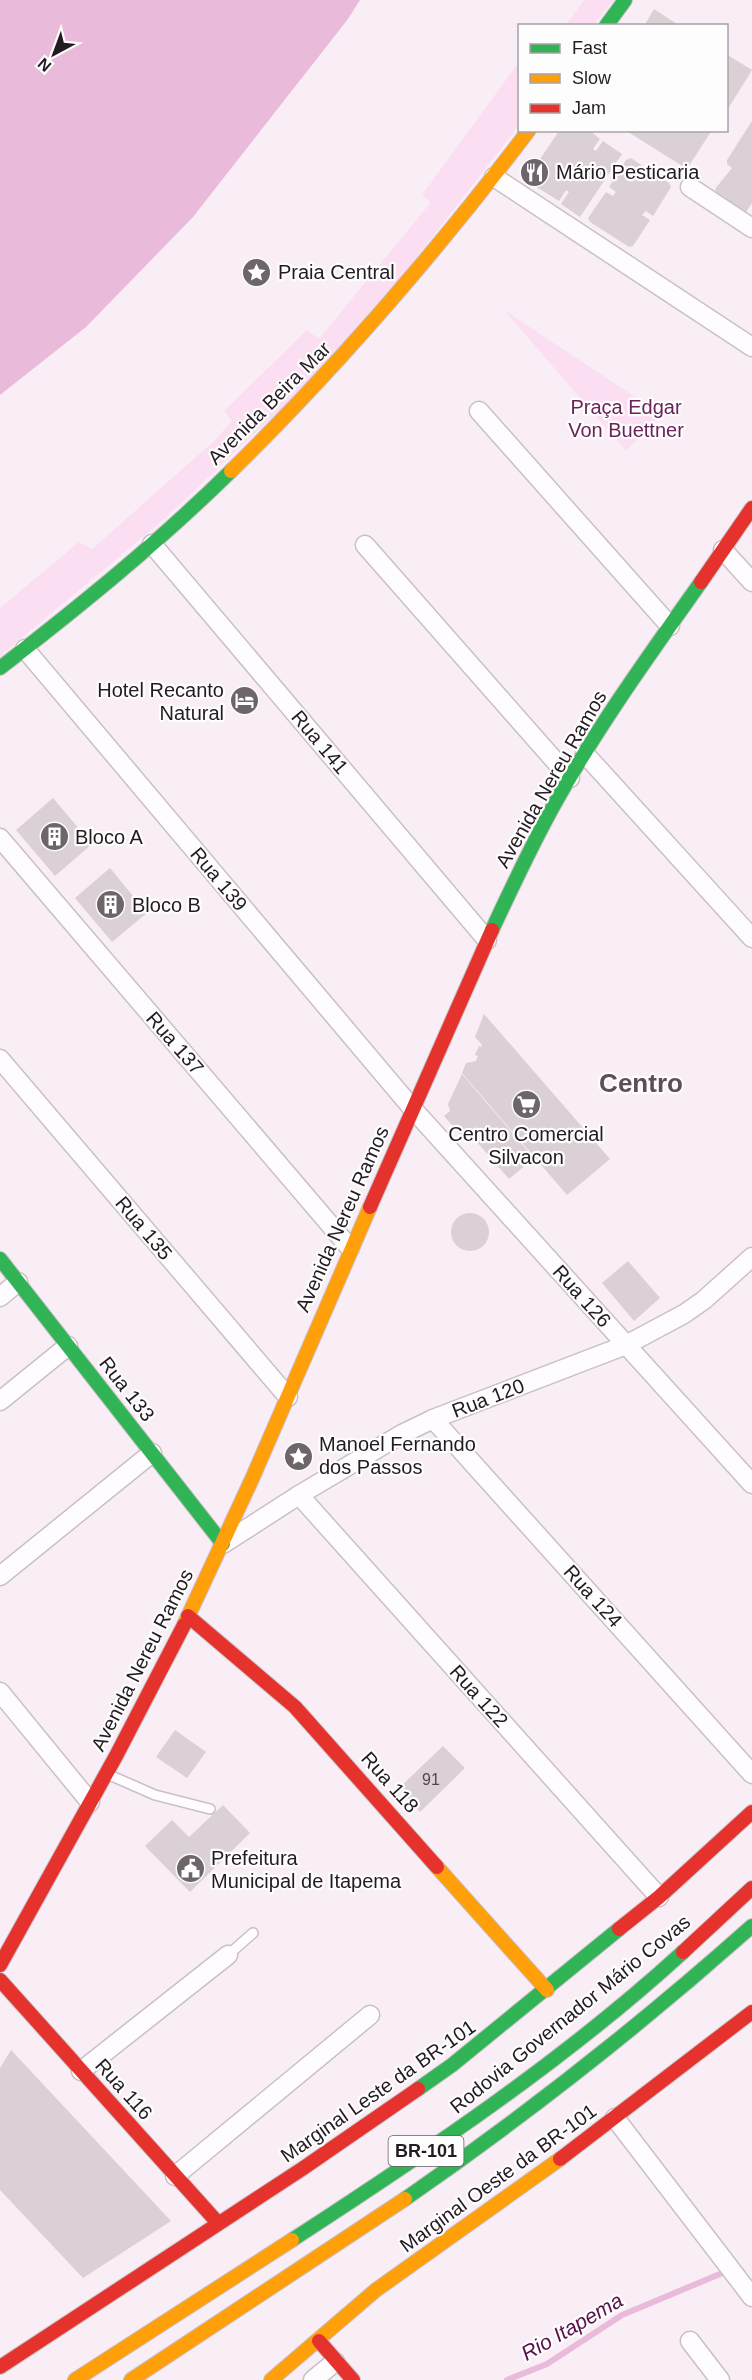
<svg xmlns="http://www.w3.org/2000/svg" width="752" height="2380" font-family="Helvetica,sans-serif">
<rect width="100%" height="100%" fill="#f9eef5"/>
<g fill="#fbdef2">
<path d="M584,0h29l-19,25 -29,1z"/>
<path d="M519,62v63l-106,137 -111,127 -140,132 -162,135v-48l79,-66 13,7 122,-108 18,-20 -8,-10 83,-81 12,9 112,-137 -9,-7z"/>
<path d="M504,310l157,104 -35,37z"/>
</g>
<path fill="#e9bada" d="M0,0h360l-12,19 -155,198 -107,110 -86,68z"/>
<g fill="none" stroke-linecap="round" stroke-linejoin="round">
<path stroke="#e9bada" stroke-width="6" d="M507,2380l40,-16 75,-49 98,-41"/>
</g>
<g fill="#dad0d6">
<path d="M654,9l26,17h-36z"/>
<path d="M726,54l26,16 -26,42z"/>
<path d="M752,121v82l-9,14 -15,-9 -3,-11 -8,-3 -2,-5 17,-21 -5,-4v-4z"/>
<path d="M589,130l11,9 -7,10 3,2 7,-10 19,13 -42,63 -19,-13 8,-12 -3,-2 -7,11 -29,-18 -2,-6 7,-3 3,-4 -2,-5 23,-34z"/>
<path d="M625,130h87l-25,39z"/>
<path d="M631,158l16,11 -2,8 2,2 3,-4 4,-1 15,9 2,4 -18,29 -7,-5 -4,4 8,5 -17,26 -4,1 -39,-25 -2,-4 18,-26 7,4 3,-4 -7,-5 17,-27z"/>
<path d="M53,798l39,46 -37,32 -39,-46z"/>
<path d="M110,868l37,45 -35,29 -37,-44z"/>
<path d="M484,1014l126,145 -43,36 -105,-122 4,-10 10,-2 2,-5 -3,-1 4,-9 2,1 1,-2 -7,-8z"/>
<path d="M462,1074l72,84 -25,21 -39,-45 -6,5 -20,-23 6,-5 -2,-7z"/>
<circle cx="470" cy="1232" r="19"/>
<path d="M628,1261l32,37 -26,23 -32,-38z"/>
<path d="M175,1730l31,22 -19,26 -31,-21z"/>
<path d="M443,1746l22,22 -45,44 -22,-23z"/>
<path d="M223,1805l27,28 -60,59 -45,-46 27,-26 17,17z"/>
<path d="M11,2050l160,171 -88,57 -83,-88v-122z"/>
</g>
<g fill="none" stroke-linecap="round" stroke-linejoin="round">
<defs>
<g id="lane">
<path d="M107,1774l48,21 55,14"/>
<path d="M228,1955l25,-22"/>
</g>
<g id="street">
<path d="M494,177l258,170"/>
<path d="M690,187l62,41"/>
<path d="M479,411l191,215"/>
<path d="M152,544l335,396"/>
<path d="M365,545l205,233"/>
<path d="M723,550l29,32"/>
<path d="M25,649l387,459 340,376"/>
<path d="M585,754l167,184"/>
<path d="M0,838l350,410"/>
<path d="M0,1059l288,338"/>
<path d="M0,1297l18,-15"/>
<path d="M0,1401l68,-55"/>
<path d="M433,1419l319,355"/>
<path d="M299,1495l360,402"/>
<path d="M223,1544l76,-49 103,-61 31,-15 193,-74 58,-31 20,-14 48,-43"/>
<path d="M0,1576l152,-123"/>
<path d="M0,1692l90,110"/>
<path d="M81,2071l147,-116"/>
<path d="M615,2118l137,179"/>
<path d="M175,2176l195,-161"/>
<path d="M690,2341l30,39"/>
<path d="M313,2380l22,-18"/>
</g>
<g id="fast">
<path d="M606,26l19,-26"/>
<path d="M0,668c80,-62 159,-126 231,-197"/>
<path d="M492,930c20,-43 40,-86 63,-127 43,-77 95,-149 146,-221"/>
<path d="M0,1259l223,285"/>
<path d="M418,2089l34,-24 167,-136"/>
<path d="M405,2199c121,-84 237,-175 347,-273"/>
<path d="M292,2240c134,-87 273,-180 391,-288"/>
</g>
<g id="slow">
<path d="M231,471c109,-107 206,-220 298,-341"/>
<path d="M184,1625l68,-146 118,-272"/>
<path d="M437,1867l110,123"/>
<path d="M75,2380l217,-140"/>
<path d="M131,2380l274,-181"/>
<path d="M271,2380l105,-90 184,-131"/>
</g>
<g id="jam">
<path d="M701,582l51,-74"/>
<path d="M370,1207l122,-277"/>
<path d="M188,1616l107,91 142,160"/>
<path d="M619,1929l40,-32 93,-85"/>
<path d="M683,1952l69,-64"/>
<path d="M0,1965l116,-209 68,-131"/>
<path d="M0,1980l218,243"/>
<path d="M560,2159l192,-147"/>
<path d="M319,2341l34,39"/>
<path d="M0,2367l302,-198 116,-80"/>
</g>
</defs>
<use href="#lane" stroke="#c9c0c6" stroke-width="12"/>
<use href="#street" stroke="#c9c0c6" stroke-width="21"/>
<use href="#fast" stroke="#c9c0c6" stroke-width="16"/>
<use href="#slow" stroke="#c9c0c6" stroke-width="16"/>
<use href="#jam" stroke="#c9c0c6" stroke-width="16"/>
<use href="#lane" stroke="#fefcfe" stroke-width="9"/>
<use href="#street" stroke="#fefcfe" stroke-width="18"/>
<use href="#fast" stroke="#30b455" stroke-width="14"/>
<use href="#slow" stroke="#ff9f0a" stroke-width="14"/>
<use href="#jam" stroke="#e5322d" stroke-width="14"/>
</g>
<defs>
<symbol id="restaurant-disc" viewBox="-11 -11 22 22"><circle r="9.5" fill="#6e656b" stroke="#fdfdfd"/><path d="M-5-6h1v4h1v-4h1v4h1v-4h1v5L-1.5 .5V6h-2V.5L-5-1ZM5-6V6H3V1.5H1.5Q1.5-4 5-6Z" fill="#fff"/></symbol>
<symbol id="sight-disc" viewBox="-11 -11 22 22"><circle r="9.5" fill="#6e656b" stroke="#fdfdfd"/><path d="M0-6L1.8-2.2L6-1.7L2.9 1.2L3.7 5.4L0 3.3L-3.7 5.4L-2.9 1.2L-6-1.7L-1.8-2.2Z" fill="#fff"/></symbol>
<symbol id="hotel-disc" viewBox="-11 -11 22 22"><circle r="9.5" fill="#6e656b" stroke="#fdfdfd"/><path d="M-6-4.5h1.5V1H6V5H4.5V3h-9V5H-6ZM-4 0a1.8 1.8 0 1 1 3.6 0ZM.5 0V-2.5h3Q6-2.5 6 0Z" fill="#fff"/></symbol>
<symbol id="building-disc" viewBox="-11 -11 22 22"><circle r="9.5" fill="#6e656b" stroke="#fdfdfd"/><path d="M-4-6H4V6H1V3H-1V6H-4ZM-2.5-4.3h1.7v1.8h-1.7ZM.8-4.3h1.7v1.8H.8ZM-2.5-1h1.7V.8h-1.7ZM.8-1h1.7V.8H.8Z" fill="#fff"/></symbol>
<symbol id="supermarket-disc" viewBox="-11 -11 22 22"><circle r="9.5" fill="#6e656b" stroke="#fdfdfd"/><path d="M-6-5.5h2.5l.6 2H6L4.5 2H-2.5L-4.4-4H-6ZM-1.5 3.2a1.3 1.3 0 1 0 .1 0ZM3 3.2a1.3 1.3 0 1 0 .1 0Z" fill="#fff"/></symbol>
<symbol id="civic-disc" viewBox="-11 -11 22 22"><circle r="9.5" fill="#6e656b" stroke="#fdfdfd"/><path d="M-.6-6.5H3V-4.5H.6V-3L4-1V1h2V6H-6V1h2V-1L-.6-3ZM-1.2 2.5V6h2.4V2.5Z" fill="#fff"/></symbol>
</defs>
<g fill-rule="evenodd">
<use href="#restaurant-disc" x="518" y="156" width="33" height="33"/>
<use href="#sight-disc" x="240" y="256" width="33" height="33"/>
<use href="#hotel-disc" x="228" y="684" width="33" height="33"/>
<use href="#building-disc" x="38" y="820" width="33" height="33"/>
<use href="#building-disc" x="94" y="888" width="33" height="33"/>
<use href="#supermarket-disc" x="510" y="1088" width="33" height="33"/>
<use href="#sight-disc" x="282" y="1440" width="33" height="33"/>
<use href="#civic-disc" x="174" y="1852" width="33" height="33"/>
</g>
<g text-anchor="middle" stroke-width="4.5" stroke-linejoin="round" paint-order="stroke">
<g font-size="16" fill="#51484e">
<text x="431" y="1785">91</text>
</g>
<rect fill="#fdfdfd" stroke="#645f63" stroke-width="1.5" x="388.5" y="2136" width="75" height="30" rx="4.5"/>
<g font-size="18" font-weight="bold" fill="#231b21">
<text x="426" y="2157">BR-101</text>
</g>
<g font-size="20" fill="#231b21" stroke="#fdfdfd" text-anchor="start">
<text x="556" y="179">Mário Pesticaria</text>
<text x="278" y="279">Praia Central</text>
<text x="224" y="697" text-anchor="end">Hotel Recanto<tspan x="224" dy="23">Natural</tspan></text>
<text x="75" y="844">Bloco A</text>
<text x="132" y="912">Bloco B</text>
<text x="526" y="1141" text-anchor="middle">Centro Comercial<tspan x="526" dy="23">Silvacon</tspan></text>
<text x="319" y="1451">Manoel Fernando<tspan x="319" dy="23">dos Passos</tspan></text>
<text x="211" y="1865">Prefeitura<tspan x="211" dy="23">Municipal de Itapema</tspan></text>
</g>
<g font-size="20" fill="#231b21" stroke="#fdfdfd">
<text transform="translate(269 403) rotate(-45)" y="7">Avenida Beira Mar</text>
<text transform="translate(320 742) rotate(50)" y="7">Rua 141</text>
<text transform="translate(551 779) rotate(-60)" y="7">Avenida Nereu Ramos</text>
<text transform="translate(219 879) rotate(50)" y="7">Rua 139</text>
<text transform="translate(175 1043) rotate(49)" y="7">Rua 137</text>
<text transform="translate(342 1219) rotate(-66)" y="7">Avenida Nereu Ramos</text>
<text transform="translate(144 1228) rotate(50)" y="7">Rua 135</text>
<text transform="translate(582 1296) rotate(48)" y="7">Rua 126</text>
<text transform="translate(127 1389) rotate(52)" y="7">Rua 133</text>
<text transform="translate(488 1398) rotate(-21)" y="7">Rua 120</text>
<text transform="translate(593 1596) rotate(48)" y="7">Rua 124</text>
<text transform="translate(142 1660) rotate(-63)" y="7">Avenida Nereu Ramos</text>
<text transform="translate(479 1696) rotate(48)" y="7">Rua 122</text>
<text transform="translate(390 1782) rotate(48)" y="7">Rua 118</text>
<text transform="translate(570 2014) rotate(-39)" y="7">Rodovia Governador Mário Covas</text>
<text transform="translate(124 2089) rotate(48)" y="7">Rua 116</text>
<text transform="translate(378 2091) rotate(-35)" y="7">Marginal Leste da BR-101</text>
<text transform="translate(498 2178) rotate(-36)" y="7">Marginal Oeste da BR-101</text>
</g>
<g font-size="20" fill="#692359" stroke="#fdfdfd">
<text x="626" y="414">Praça Edgar<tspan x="626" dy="23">Von Buettner</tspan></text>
</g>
<g font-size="21" font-style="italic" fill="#571049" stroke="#fdfdfd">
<text transform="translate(572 2327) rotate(-30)" y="7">Rio Itapema</text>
</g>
<g font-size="26" font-weight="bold" fill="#5f4b59" stroke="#fdfdfd">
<text x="641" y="1092">Centro</text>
</g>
</g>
<rect x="518" y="24" width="210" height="108" fill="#fdfdfd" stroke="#a6a3a5" stroke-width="1.5"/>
<rect x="530" y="44" width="30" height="9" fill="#30b455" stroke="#a6a3a5" stroke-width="1.5"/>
<text x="572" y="54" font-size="18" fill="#231b21">Fast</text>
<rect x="530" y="74" width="30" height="9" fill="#ff9f0a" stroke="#a6a3a5" stroke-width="1.5"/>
<text x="572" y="84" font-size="18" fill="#231b21">Slow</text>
<rect x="530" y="104" width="30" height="9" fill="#e5322d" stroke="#a6a3a5" stroke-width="1.5"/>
<text x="572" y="114" font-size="18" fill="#231b21">Jam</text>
<g transform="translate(54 54) rotate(221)" stroke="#fdfdfd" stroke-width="4.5" paint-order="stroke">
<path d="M0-4.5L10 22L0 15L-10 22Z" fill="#231b21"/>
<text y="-9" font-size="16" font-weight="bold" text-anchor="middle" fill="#231b21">N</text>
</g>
</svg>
